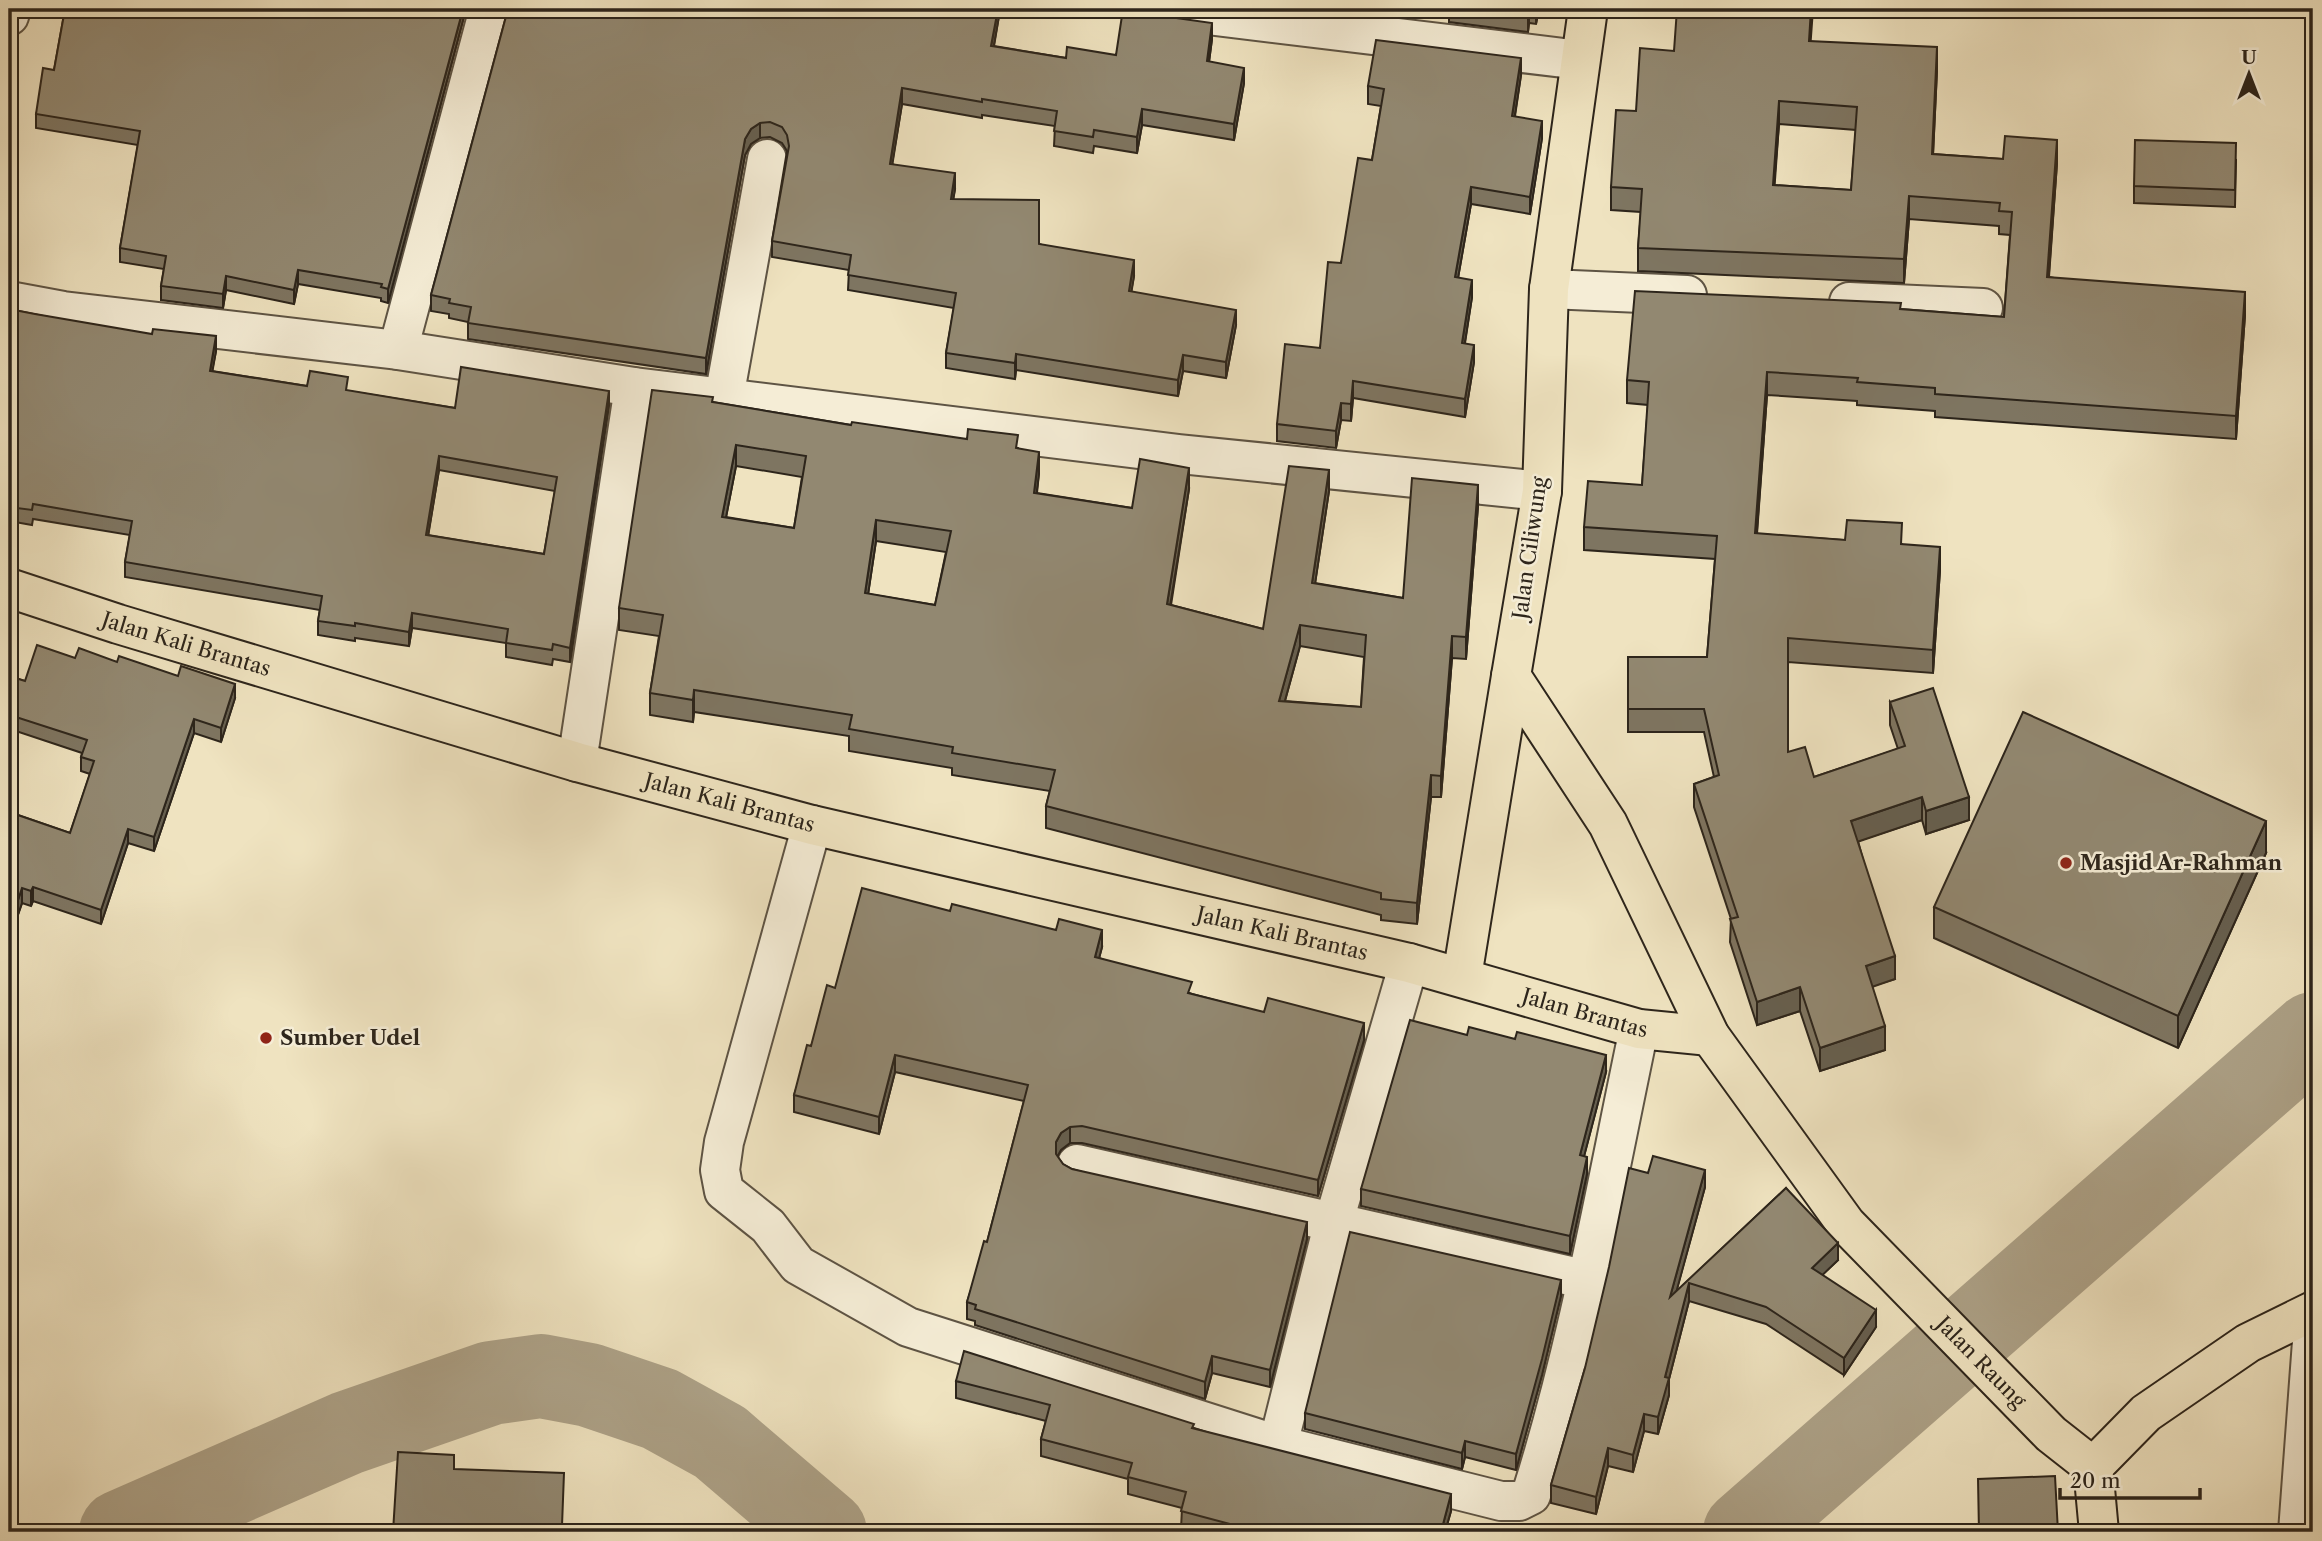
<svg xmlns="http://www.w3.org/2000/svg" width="2322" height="1541" font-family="'Libre Caslon Text',serif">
<rect width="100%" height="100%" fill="#efe3c0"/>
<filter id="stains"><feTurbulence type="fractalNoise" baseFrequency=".00286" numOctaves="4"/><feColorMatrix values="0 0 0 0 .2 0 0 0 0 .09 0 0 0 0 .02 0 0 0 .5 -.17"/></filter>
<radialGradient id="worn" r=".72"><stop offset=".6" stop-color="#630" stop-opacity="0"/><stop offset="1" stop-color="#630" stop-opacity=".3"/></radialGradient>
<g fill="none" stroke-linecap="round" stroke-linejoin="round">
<g stroke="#ada288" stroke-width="84">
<path d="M121,1532l226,-99 144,-50 50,-7 48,9 71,24 60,33 105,90"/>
<path d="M1745,1532l568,-498"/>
</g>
<defs>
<g id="minor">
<path d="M1158,9l422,51"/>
<path d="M9,16l2,-7"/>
<path d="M1549,289l138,6"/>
<path d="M9,301l54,10 335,39 236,37 545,67 363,37"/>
<path d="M1849,302l134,6"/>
<path d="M398,350l91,-341"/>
<path d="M724,398l43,-239"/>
<path d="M577,762l57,-375"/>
<path d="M812,825l-88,317 -4,28 4,21 44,35 30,39 110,62 370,118 223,56h18l12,-6c48,-152 75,-310 108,-466"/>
<path d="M1077,1164l511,116"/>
<path d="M1278,1445l56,-224 75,-258"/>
<path d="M2298,1532l15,-204"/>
</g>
<g id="major">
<path id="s1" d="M1588,9l-39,280 -7,202 -31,185 97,148 102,212 136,188 205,210 42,33"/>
<path id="s2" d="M9,588l109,36 459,138 235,63 597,138 230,66 71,7"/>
<path d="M1462,977l49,-301"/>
<path d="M2093,1467l53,-54 102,-70 65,-32"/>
<path d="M2093,1467l6,65"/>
</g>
</defs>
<use href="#minor" stroke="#5e5444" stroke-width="42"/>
<use href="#major" stroke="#2d251b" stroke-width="42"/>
<use href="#minor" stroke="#f5edd6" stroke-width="38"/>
<use href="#major" stroke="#efe3c0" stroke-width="38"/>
</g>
<g fill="#7e7561" stroke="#2d251b" stroke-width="2" fill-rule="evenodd">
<path d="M65,9h401l-78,294 -7,-2v-3l-83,-14 -4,20 -68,-14 -3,18 -62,-8v-14l3,-17 -44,-7v-14l18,-103 -102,-17v-14l18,-44z"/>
<path d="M508,9h491v7l-5,30 72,12 50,-3 28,-45 68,29 -3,23 35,21 -10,57 -92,-15 -5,28 -43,-7 -1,7 -39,-7 1,-20 -73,-11v3l-80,-14 -10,60 63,25 -2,10 86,45 95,32 -3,16 105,33 -10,53 -43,-7 -5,25 -162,-26 -1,9 -69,-11v-15l8,-45 -106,-18 1,-20 -77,-13v-16l15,-90 -5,-8 -12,-6 -10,1 -9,6 -6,11 -39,219 -238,-35v-17l-19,-4v-4l-18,-3v-16z"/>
<path d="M1449,9h90l-3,15 -7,-1 -1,9 -79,-10z"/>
<path d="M1980,9h35v1z"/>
<path d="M1810,41l127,29 -4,84 124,9 -8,114 196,38 -9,124 -301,-22v-6l-78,-6v-4l-90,-6 -10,139 145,10 38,26 -7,103 -145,-11v90l26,25 84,-28 -8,-24v-23l79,118 -43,14 -4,-14 -64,21 37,138 -23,7 13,64 -65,21 -20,-60 -43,14 -27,-83 1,-23 -37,-112v-23l20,-7 -10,-45h-76v-75h79l8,-98 -131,-9v-23l58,-42 6,-80 -21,-2v-23l274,-71 103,8 6,-82 -11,-1v-8l-90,-7 -5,64 -266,-12v-23l3,-36 -30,-2v-23l25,-76zM1779,124l77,6 -5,60 -77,-5z"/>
<path d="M1521,75l-6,41 27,22 -12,76 -59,-10 -13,74 14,19 -7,46 9,19 -9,55 -112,-19 -2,23 -10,-1 -5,28 -59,-7v-17l43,-76 21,-85 31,-103 9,-54 -13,-2v-18z"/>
<path d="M2236,160l-1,47 -101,-4v-17z"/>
<path d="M9,309l207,42 -4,20 95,15 41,5 107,17 154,-3 -39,257 -17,-3 -1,6 -46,-8v-14l-94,-15 -3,18 -54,-8v3l-37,-6v-14l2,-11 -195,-33v-15l5,-27 -97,-16 -1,6 -23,-4zM439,470l116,21 -11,63 -116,-19z"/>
<path d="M713,402l138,23 167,23 21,25 -2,20 95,15 57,-19 -18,116 92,24 66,-138 -14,92 88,15 75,-92 -12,153 -14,-1 -11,139h-10l-14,127 -36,-4v-5l-335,-87v-22l4,-15 -98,-16v-7l-103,-17v-15l-155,-24 -1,10 -43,-7v-22l9,-57 -40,-6v-22zM736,466l66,11 -8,51 -68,-11zM876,541l70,11 -11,53 -67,-11zM1300,646l64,11 -3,50 -76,-6z"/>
<path d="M75,658l42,4 118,36 -14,44 -27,-9 -40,118 -26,-8 -27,81 -68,-23 -2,5 -9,-3 -13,38v-129l61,21 20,-59 -9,-3v-14l1,-4 -66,-22 -7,22v-77l16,5z"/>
<path d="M2266,853l-88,195 -244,-110v-31z"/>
<path d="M1102,947l-3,11 93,36 172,46 -46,156 -236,-53h-12l-9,7 -4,6 6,8 9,5 235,70 -37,148 -58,-14 -7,26 -230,-74v-4l-8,-2v-17l20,-60 37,-141 -129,-29 -16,62 -85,-22v-17l17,-49 24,-58z"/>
<path d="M1606,1072l-22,84 3,18 -17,80 -209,-48v-17z"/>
<path d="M1705,1187l-29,105 110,-104 52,72 -16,15 54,52 -32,48 -78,-51 -77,-23 -20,78v16l-11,39 -14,-3 -11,41 -25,-6 -12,48 -45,-11v-18l34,-117z"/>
<path d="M1561,1296l-19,79 -26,95 -51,-13 -3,12 -157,-40v-16z"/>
<path d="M956,1381l238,47 257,83 -6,21h-250l-14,-3 1,-21 -54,-14v-15l-87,-23v-17l5,-18 -90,-23z"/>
</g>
<g fill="#665f4f" stroke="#2d251b" stroke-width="2">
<path d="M463,9h3l-78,294v-14z"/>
<path d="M998,9h1v7l-8,45v-15z"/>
<path d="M1529,9v14l-1,9v-16z"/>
<path d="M1536,9h3l-3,15z"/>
<path d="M1811,9h2l-4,55v-23z"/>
<path d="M1212,23v16l-5,38v-16z"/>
<path d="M1937,47v23l-5,107v-23z"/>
<path d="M1521,58v17l-9,58v-17z"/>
<path d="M1244,68v15l-10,57v-16z"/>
<path d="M902,88v16l-12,75v-15z"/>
<path d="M1779,101v23l-6,84v-23z"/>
<path d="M1142,109v16l-5,28v-16z"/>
<path d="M1542,121v17l-12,76v-17z"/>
<path d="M760,123v15l-9,6 -6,11 -39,219v-16l39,-219 6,-10z"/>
<path d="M2057,140v23l-10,137v-23z"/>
<path d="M955,173v16l-4,25v-15z"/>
<path d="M1471,187v17l-16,91v-18z"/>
<path d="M1909,196v23l-5,64v-24z"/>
<path d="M1134,260v16l-5,31v-16z"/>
<path d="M298,270v14l-4,20v-14z"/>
<path d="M226,276v14l-3,18v-14z"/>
<path d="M1472,280v17l-10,63v-17z"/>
<path d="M2245,292v23l-9,124v-23z"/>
<path d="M1236,310v15l-10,53v-16z"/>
<path d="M216,336v15l-6,34v-14z"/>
<path d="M1474,345v17l-9,55v-18z"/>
<path d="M1016,354v16l-1,9v-16z"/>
<path d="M1183,355v16l-5,25v-16z"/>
<path d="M1767,372v23l-12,162v-24z"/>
<path d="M1353,381v17l-2,23v-17z"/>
<path d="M609,391v14l-39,257v-14z"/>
<path d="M1341,403v17l-5,28v-17z"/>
<path d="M736,445v21l-14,72v-21z"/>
<path d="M1039,452v21l-5,41v-21z"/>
<path d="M439,456v14l-13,79v-14z"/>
<path d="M1189,468v21l-22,136v-21z"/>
<path d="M1329,470v21l-17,113v-21z"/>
<path d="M1478,485v21l-12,153v-22z"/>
<path d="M876,520v21l-11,74v-22z"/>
<path d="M1940,547v23l-7,103v-23z"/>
<path d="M412,613v15l-3,18v-14z"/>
<path d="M1300,625v21l-21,76v-21z"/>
<path d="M1452,636v22l-11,139v-21z"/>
<path d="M235,684v14l-14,44v-14z"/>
<path d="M694,690v22l-1,10v-22z"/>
<path d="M16,717v14l-7,22v-14z"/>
<path d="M194,719v14l-40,118v-14z"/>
<path d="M1431,775v22l-14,127v-21z"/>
<path d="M1922,797v23l-71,24v-23z"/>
<path d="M1969,797v23l-43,14v-23z"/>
<path d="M2266,821v32l-88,195v-32z"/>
<path d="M128,829v14l-27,81v-14z"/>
<path d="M33,887v14l-2,5v-15z"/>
<path d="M22,888v15l-13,38v-14z"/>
<path d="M1102,930v17l-7,27v-17z"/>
<path d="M1895,956v23l-29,10v-23z"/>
<path d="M1800,987v24l-43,14v-23z"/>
<path d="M1364,1023v17l-46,156v-16z"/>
<path d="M1885,1026v24l-65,21v-23z"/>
<path d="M895,1055v17l-16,62v-17z"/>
<path d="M1606,1055v17l-26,100v-17z"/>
<path d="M1070,1127v16l-9,7 -5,9v-17l5,-9z"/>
<path d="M1587,1157v17l-17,80v-18z"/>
<path d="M1705,1170v17l-35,128v-18z"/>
<path d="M1307,1222v17l-37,148v-17z"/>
<path d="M1838,1243v17l-26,25v-17z"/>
<path d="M1561,1280v16l-19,79 -26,95v-16z"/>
<path d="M1689,1283v18l-20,78v16l-11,39v-17l7,-40z"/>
<path d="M1876,1310v17l-32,48v-17z"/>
<path d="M1212,1356v17l-7,26v-17z"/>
<path d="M1644,1414v17l-11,41v-17z"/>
<path d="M1465,1441v16l-3,12v-16z"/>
<path d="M1608,1448v18l-12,48v-17z"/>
<path d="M1451,1494v17l-6,21h-4z"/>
</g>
<g fill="#928871" stroke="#2d251b" stroke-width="2" fill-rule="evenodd">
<path d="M65,9h398l-75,280 -7,-2 1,-3 -84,-14 -4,20 -68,-14 -3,18 -62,-8 5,-30 -46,-8 20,-117 -104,-17 7,-46 11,2z"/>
<path d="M508,9h490l-7,37 75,12 1,-11 49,8 7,-46h20l12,6 57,8 -5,38 37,7 -10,56 -92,-15 -5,28 -43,-7 -1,7 -39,-6 3,-20 -75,-12v3l-80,-14 -12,76 65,9 -4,26 88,1v44l95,16 -5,31 107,19 -10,52 -43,-7 -5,25 -162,-26 -1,9 -69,-10 10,-60 -108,-18 3,-20 -79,-14 17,-95 -2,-11 -5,-8 -12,-5 -10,1 -9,6 -6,10 -39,219 -238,-35 3,-16 -22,-4 1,-4 -19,-4z"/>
<path d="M1468,9h61l-1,7z"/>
<path d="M1677,9h134l-2,32 128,6 -5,107 71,5 2,-23 52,4 -10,137 198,15 -9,124 -301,-22v-6l-78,-6 1,-4 -91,-6 -12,161 90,7 2,-20 55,3 -1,21 39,3 -7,103 -145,-12v114l17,-5 9,30 91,-31 -15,-44 43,-14 36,109 -43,14 -4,-14 -71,24 44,135 -29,10 19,60 -65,22 -20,-61 -43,15 -27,-83 8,-2 -44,-133 25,-9 -15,-66h-76v-52h79l10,-121 -133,-9 4,-46 54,4 7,-103 -22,-2 8,-89 266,12 -1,6 104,8 8,-105 -13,-1 1,-8 -91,-7 -5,63 -266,-11 4,-59 -31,-2 5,-77 20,1 4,-63 34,3zM1779,101l78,6 -6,83 -78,-5z"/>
<path d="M1376,40l145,18 -9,58 30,5 -12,76 -59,-10 -16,90 17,3 -10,63 12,2 -9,54 -112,-18 -2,23 -10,-1 -5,28 -59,-7 8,-80 35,4 8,-86 13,1 17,-105 14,2 12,-71 -16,-3z"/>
<path d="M2135,140l101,3 -1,47 -101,-4z"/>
<path d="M9,309l26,5 117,20 1,-5 63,7 -6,35 97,15 3,-15 38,6 -2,13 109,18 6,-41 148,24 -39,257 -17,-4 -1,6 -46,-7 2,-14 -96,-16 -3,19 -54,-9v3l-37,-5 4,-25 -197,-34 7,-41 -99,-17 -1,6 -23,-3zM439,456l118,21 -13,77 -118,-19z"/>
<path d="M652,390l61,7 -1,5 139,23 1,-3 115,17 1,-10 50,6 -2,13 23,4 -5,41 98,15 8,-49 49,9 -22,136 96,25 26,-163 40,4 -17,113 91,15 9,-120 66,7 -12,152 -14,-1 -11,140 -10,-1 -14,128 -36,-4v-6l-335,-87 9,-36 -103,-17 1,-6 -104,-18 3,-14 -158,-25 -1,10 -43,-7 13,-78 -44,-7zM736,445l70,11 -12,72 -72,-11zM876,520l75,11 -16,74 -70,-12zM1300,625l66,10 -5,72 -82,-6z"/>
<path d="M37,645l38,13 4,-10 38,14 2,-6 59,20 3,-10 54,18 -14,44 -27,-9 -40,118 -26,-8 -27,81 -68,-23 -2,4 -9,-3 -13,39v-115l61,21 24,-72 -13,-4 6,-17 -71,-23 -7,22v-63l16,5z"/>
<path d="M2023,712l243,109 -88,195 -244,-109z"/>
<path d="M862,888l88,23 2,-7 104,26 3,-11 43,11 -7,27 97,25 -4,11 76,19 4,-14 96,25 -46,157 -236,-54 -12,1 -9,6 -5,9v12l7,10 9,5 235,53 -37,148 -58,-14 -7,26 -230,-73 1,-4 -9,-3 17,-61 3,1 41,-157 -133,-30 -16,62 -85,-22 13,-50 4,1 16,-61 8,3z"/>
<path d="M1410,1020l57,15 2,-8 46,12 2,-7 89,23 -26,100 7,2 -17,79 -209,-47z"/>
<path d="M1653,1156l52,14 -35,127 116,-109 52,55 -26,25 64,42 -32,48 -78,-51 -77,-24 -24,94 4,1 -11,39 -14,-3 -11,41 -25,-7 -12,49 -45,-12 34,-117 24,-101 20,-99 19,5z"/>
<path d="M1350,1232l211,48 -19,79 -26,95 -51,-13 -3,12 -157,-40z"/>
<path d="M964,1351l230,73 -2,4 259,66 -10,38h-181l-79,-21 5,-19 -58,-15 4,-14 -91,-24 9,-34 -94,-24z"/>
<path d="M398,1452l56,3v14l110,4 -2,53 91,4v2h-260z"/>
<path d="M2055,1476l3,56h-79l-1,-53z"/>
</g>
<g fill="#8f2418" stroke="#f5edd6" stroke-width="2.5">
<circle cx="2066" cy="863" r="7"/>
<circle cx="266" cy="1038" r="7"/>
</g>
<g text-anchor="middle" stroke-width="5" stroke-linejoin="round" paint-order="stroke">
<g font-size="21" fill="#2d251b" stroke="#f5edd6">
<text transform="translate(1530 548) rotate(-82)" y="7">Jalan Ciliwung</text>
<text dy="7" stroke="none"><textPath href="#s2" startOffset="186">Jalan Kali Brantas</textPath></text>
<text dy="7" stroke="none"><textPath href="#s2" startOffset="752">Jalan Kali Brantas</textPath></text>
<text dy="7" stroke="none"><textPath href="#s2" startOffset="1320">Jalan Kali Brantas</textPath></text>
<text dy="7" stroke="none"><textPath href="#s2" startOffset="1633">Jalan Brantas</textPath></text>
<text dy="7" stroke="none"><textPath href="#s1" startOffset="1510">Jalan Raung</textPath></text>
</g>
<g font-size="21" font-weight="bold" fill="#2d251b" stroke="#f5edd6" text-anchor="start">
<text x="2080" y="870">Masjid Ar-Rahman</text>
<text x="280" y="1045">Sumber Udel</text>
</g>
</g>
<rect width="2322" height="1541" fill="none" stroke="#efe3c0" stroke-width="35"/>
<rect x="10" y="10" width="2301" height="1520" fill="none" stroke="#2d251b" stroke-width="3.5"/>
<rect x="18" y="18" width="2287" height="1506" fill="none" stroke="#2d251b" stroke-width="2"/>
<g transform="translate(2249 74)" stroke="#f5edd6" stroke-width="5" paint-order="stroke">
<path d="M0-5L12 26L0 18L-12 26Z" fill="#2d251b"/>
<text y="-10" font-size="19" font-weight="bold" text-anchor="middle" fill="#2d251b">U</text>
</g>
<path d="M2060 1488v10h140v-10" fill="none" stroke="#2d251b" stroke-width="3.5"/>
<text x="2070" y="1488" font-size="21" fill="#2d251b" stroke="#f5edd6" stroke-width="5" paint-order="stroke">20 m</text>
<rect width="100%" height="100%" filter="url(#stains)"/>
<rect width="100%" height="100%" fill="url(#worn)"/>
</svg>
